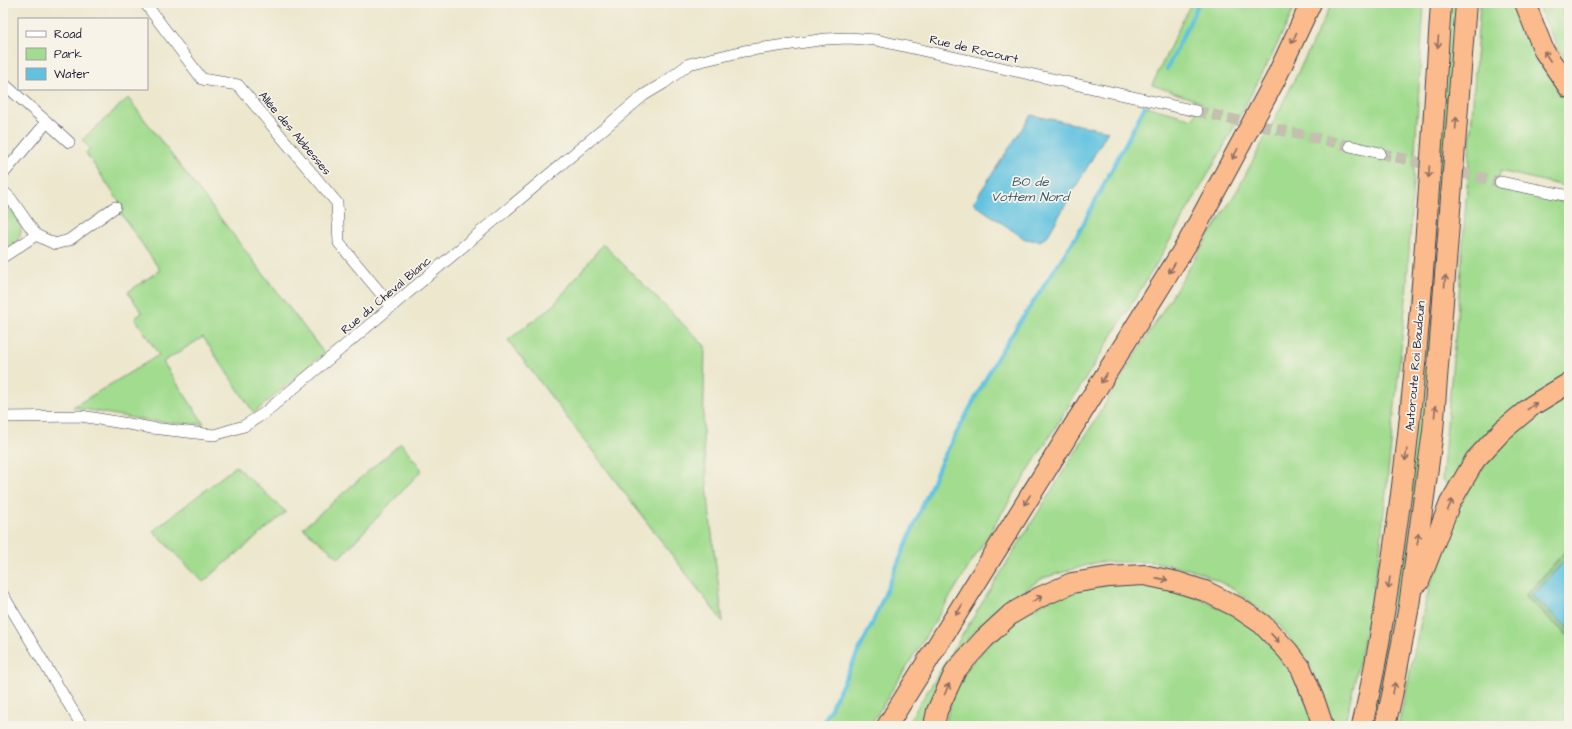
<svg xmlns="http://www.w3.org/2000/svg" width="1572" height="729" font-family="'Architects Daughter',sans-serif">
<rect width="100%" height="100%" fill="#f7f3e8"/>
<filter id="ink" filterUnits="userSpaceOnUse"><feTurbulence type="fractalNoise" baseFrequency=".025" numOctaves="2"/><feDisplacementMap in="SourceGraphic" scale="8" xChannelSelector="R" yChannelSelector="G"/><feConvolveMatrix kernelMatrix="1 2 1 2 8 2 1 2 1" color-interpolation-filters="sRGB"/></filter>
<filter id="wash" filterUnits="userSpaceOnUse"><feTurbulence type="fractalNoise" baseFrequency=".012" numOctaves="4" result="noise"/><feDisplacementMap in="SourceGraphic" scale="16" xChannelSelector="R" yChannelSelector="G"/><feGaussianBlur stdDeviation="0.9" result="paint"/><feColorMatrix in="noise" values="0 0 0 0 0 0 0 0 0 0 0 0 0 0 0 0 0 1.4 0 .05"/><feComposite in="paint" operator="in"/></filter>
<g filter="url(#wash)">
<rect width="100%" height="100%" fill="#ece7cd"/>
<g fill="#a2dc8f" stroke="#627f65">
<path d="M1191,3h106l-25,52 -54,102 -64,111 -284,458h-48l50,-102 70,-164 56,-104 81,-124 66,-126 48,13 8,-17 -49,-17z"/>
<path d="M1332,3h92l-18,296 -27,261 -20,103 -15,63h-12l-5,-23 -18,-40 -34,-43 -45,-33 -33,-16 -43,-9h-56l-55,16 -43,27 -41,43 -22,36 -12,32 -1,10h-18l332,-537 44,-84z"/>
<path d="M1448,3h10l-33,427 -20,152 -29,144h-8z"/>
<path d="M1480,3h39l50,94v90l-69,-16 -2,17 71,15v175l-116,104 -7,2 -4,-4 19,-209z"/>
<path d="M1536,3h33v64l-13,-23z"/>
<path d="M128,98l196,255 -70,60 -51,-76 -40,25 41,62c-44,1 -87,-9 -131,-17l86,-52 -24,-37 7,-5 -14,-21 32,-22 -40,-58 4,-3 -38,-56 4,-5 -8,-8z"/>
<path d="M3,202c6,4 9,8 13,14 12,17 1,26 -13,36z"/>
<path d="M603,244l102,102 -2,91 7,81 13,104 -215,-282 45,-34z"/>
<path d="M1569,395v152l-44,49 44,41v89h-171c20,-83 31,-177 79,-250 17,-25 41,-48 66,-66 8,-6 17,-10 26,-15z"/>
<path d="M401,443l21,27 -83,88 -36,-30z"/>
<path d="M236,466l50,46 -83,70 -50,-51z"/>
<path d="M1170,584l75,36 44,44 27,62h-372l11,-37 15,-24 38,-44 72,-36z"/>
</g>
<path fill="#81bc7a" stroke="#526f5a" d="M1569,547v90l-44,-41z"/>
<g fill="#61c2e0" stroke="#42728e">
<path d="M1031,115l77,16 -61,106 -8,4 -14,-2 -52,-36z"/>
<path d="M1569,557v71l-37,-32z"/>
</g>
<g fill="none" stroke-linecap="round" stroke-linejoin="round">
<g stroke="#61c2e0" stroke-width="4">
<path d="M1167,69l32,-66"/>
<path d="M822,726l50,-102 70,-164 56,-104 81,-124 66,-126"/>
</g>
</g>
</g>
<g filter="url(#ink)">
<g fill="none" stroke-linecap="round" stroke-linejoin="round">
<g stroke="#c4c0b0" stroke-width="11" stroke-dasharray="11 5.5" stroke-linecap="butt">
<path d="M1196,111l154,35"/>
<path d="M1380,153l120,29"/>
</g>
<defs>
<g id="street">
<path d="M145,3l57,76 36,6 99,118 2,40 53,64"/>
<path d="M3,83l44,39 -44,52"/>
<path d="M47,122l22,20"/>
<path d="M1350,146l30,7"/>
<path d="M1500,182l69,14"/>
<path d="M3,191l8,8 25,36 19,9 14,-4 46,-33"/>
<path d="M3,257l33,-22"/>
<path d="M3,417l78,-1 71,12 62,7 30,-9 19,-12 381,-319 20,-12 25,-19 21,-5 34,-8 82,-12 23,-1 27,2 320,71"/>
<path d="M3,595l79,131"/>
</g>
<g id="highway">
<path d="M1525,3l19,48 25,37"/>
<path d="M1419,582l31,-79 25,-43 28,-30 30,-25 36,-22"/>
<path d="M887,726l301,-484 87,-162 36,-77"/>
<path d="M934,726l3,-15 19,-41 28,-31 27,-25 29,-17 32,-14 37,-6 35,-2 33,7 28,9 32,16 25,17 25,26 14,18 14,34 8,24"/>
<path d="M1362,726c17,-71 27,-144 37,-216 22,-168 31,-338 42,-507"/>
<path d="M1385,726l7,-30 17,-90 24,-175 33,-428"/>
</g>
</defs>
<use href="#street" stroke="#404051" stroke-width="12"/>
<use href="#highway" stroke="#404051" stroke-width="22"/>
<use href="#street" stroke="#fff" stroke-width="11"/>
<use href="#highway" stroke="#fbbb8c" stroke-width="20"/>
</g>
<defs><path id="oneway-shaft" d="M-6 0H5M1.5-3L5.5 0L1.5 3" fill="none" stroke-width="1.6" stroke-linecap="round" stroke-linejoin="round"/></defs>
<g stroke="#8e6e64">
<use href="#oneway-shaft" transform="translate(1294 38) rotate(115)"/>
<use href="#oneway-shaft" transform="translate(1438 42) rotate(94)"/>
<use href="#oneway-shaft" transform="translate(1547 56) rotate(-122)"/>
<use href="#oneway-shaft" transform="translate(1456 123) rotate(-86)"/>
<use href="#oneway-shaft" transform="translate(1235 154) rotate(118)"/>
<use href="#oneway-shaft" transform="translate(1429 172) rotate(94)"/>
<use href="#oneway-shaft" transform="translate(1172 268) rotate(122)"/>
<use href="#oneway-shaft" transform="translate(1445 281) rotate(-85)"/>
<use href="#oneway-shaft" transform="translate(1104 378) rotate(122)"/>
<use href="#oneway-shaft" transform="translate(1532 406) rotate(-37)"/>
<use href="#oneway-shaft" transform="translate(1435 411) rotate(-85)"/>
<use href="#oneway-shaft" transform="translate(1406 455) rotate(98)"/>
<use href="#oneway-shaft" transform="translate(1027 500) rotate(122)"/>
<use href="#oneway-shaft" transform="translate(1450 505) rotate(-66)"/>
<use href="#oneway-shaft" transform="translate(1418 539) rotate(-82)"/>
<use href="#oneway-shaft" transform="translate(1162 579) rotate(11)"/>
<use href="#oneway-shaft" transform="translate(1389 583) rotate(99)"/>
<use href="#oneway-shaft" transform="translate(1037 599) rotate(-29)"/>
<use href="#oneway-shaft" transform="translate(959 610) rotate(122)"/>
<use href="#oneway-shaft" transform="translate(1275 638) rotate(47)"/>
<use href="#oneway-shaft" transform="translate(1394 688) rotate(-80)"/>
<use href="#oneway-shaft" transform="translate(947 689) rotate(-66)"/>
</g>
</g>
<g text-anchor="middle" stroke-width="3.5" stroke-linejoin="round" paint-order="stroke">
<g font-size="12" fill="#22223b" stroke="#f7f3e8">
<text transform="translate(974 49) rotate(13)" y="4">Rue de Rocourt</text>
<text transform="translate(295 133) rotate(50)" y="4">Allée des Abbesses</text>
<text transform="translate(386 295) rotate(-40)" y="4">Rue du Cheval Blanc</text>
<text transform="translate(1415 366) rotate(-85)" y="4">Autoroute Roi Baudouin</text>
</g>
<g font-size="13" font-style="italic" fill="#385a75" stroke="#f7f3e8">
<text x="1030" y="186">BO de<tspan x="1030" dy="15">Vottem Nord</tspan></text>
</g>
</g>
<rect width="1572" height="729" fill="none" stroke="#f7f3e8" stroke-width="16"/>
<rect x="18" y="18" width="130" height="72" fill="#f7f3e8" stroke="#a29fa3"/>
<rect x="26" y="31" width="20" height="6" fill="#ffffff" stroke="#a29fa3"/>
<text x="54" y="38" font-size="12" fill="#22223b">Road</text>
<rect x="26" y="48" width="20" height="12" fill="#a2dc8f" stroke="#a29fa3"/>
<text x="54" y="58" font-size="12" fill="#22223b">Park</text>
<rect x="26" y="68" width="20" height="12" fill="#61c2e0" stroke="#a29fa3"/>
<text x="54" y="78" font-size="12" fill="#22223b">Water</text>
</svg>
